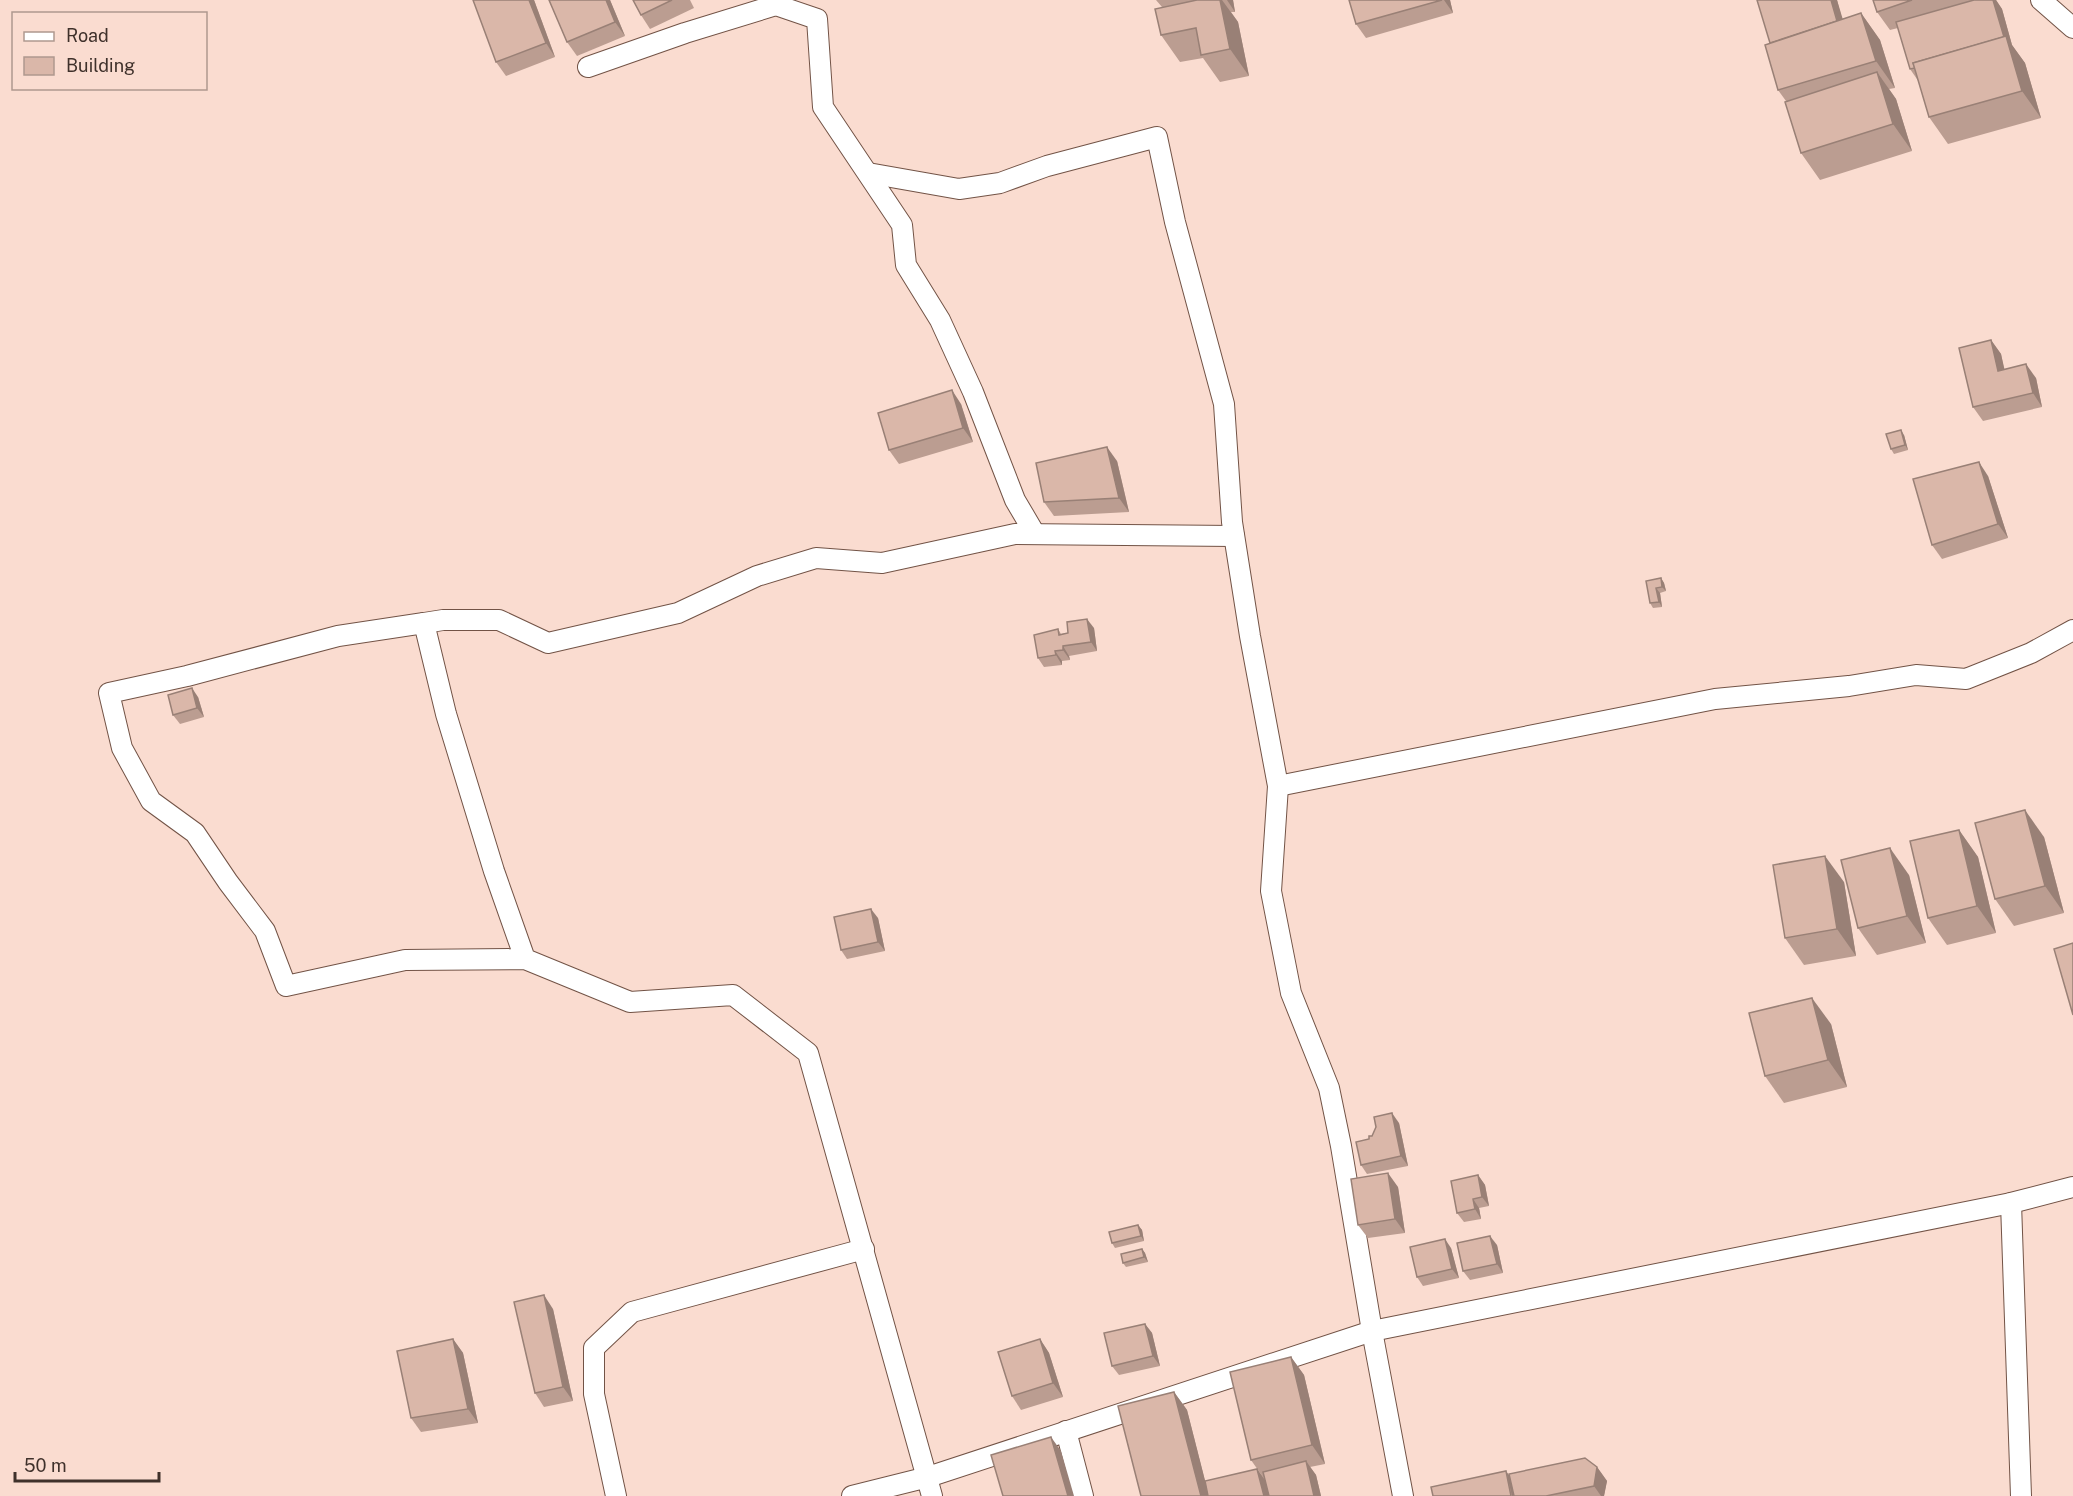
<svg xmlns="http://www.w3.org/2000/svg" width="2073" height="1496" font-family="'Public Sans',sans-serif">
<rect width="100%" height="100%" fill="#fadcd0"/>
<g fill="none" stroke-linecap="round" stroke-linejoin="round">
<defs>
<g id="street">
<path d="M2041,0l32,28"/>
<path d="M588,67l97,-34 91,-28 41,14 6,88 79,118 4,40 34,55 33,72 42,108 20,34"/>
<path d="M868,173l91,16 41,-6 47,-17 110,-29 18,85 49,182 8,118 18,114 28,150 -7,105 20,102 38,95 12,58 31,185 31,165"/>
<path d="M424,623l19,-3h56l49,23 130,-30 79,-37 59,-18 66,5 133,-29 219,2"/>
<path d="M1278,786l437,-87 134,-13 67,-11 50,4 65,-26 42,-23"/>
<path d="M525,959l-31,-88 -48,-157 -22,-91 -86,13 -151,40 -78,17 13,55 29,53 44,32 33,49 37,49 21,55 119,-26 120,-1 105,43 103,-7 75,58 124,443"/>
<path d="M2011,1203l10,293"/>
<path d="M1066,1431l17,65"/>
<path d="M616,1496l-22,-102v-46l38,-36 232,-63"/>
<path d="M852,1496l76,-19 444,-146 639,-128 62,-16"/>
</g>
</defs>
<use href="#street" stroke="#725346" stroke-width="22"/>
<use href="#street" stroke="#fff" stroke-width="20"/>
</g>
<g fill="#bb9d91">
<path d="M534,0l21,57 -49,19 -10,-14z"/>
<path d="M549,0h61l15,36 -48,20 -10,-14z"/>
<path d="M633,0h57l4,8 -44,21 -9,-14z"/>
<path d="M1156,0h77l2,12h-4l7,10 11,54 -29,6 -17,-24 -23,4 -19,-27 1,-28z"/>
<path d="M1349,0h101l3,13 -87,25 -10,-14z"/>
<path d="M1837,0l5,19 19,-6 19,27 15,48 -6,1 7,10 16,52 -92,29 -19,-27 -15,-52 -8,-11 -8,-47z"/>
<path d="M1873,0h123l6,9 10,36 13,18 16,55 -93,26 -19,-27 -10,-35 -9,-13 -12,-41 -8,2 -13,-18z"/>
<path d="M1991,340l10,14 3,15 32,9 6,29 -59,14 -10,-14z"/>
<path d="M961,404l12,38 -74,22 -10,-14z"/>
<path d="M1904,435l4,15 -14,4 -3,-5z"/>
<path d="M1117,461l12,51 -75,4 -10,-14z"/>
<path d="M1988,476l20,62 -66,21 -10,-14z"/>
<path d="M1661,578l3,5 2,8 -6,2 2,14 -9,1 -3,-5z"/>
<path d="M1094,628l3,23 -28,5 1,4 -8,1v4l-18,2 -6,-9 20,-29 3,5z"/>
<path d="M198,697l6,20 -24,7 -7,-9z"/>
<path d="M1959,830l19,27 18,76 -49,12 -19,-27z"/>
<path d="M2044,837l20,76 -50,13 -19,-27z"/>
<path d="M1909,875l17,68 -49,12 -19,-27z"/>
<path d="M1844,882l12,74 -52,9 -19,-27z"/>
<path d="M878,918l7,33 -38,8 -6,-9z"/>
<path d="M1831,1024l16,63 -63,16 -19,-27z"/>
<path d="M1399,1123l9,43 -41,8 -6,-9 8,-26 3,-3z"/>
<path d="M1478,1175l7,10 4,21 -10,2 2,11 -17,3 -7,-9z"/>
<path d="M1398,1187l7,46 -37,5 -10,-13z"/>
<path d="M1138,1225l4,5 2,11 -29,7 -3,-5z"/>
<path d="M1497,1245l6,28 -33,7 -7,-9z"/>
<path d="M1451,1248l8,30 -36,8 -6,-9z"/>
<path d="M1142,1249l3,4 3,9 -22,5 -3,-4z"/>
<path d="M553,1309l20,92 -29,6 -9,-14z"/>
<path d="M1145,1324l7,9 8,33 -41,9 -7,-9z"/>
<path d="M453,1339l10,14 15,70 -57,9 -10,-14z"/>
<path d="M1040,1339l9,14 14,44 -42,13 -9,-14z"/>
<path d="M1291,1357l13,18 21,89 -15,3 6,8 5,21h-180l33,-104 13,18 18,71 52,-12 8,11 -14,-20z"/>
<path d="M1597,1467l10,14 -3,15h-171l77,-20z"/>
</g>
<g fill="#998076">
<path d="M529,0h5l21,57 -9,-14z"/>
<path d="M606,0h4l15,36 -10,-14z"/>
<path d="M1220,0h2l16,22 11,54 -19,-27z"/>
<path d="M1227,0h6l2,12z"/>
<path d="M1444,0h6l3,13z"/>
<path d="M1831,0h6l12,40 -10,-14z"/>
<path d="M1993,0h3l6,9 10,36 13,18 16,55 -19,-27 -17,-50z"/>
<path d="M1861,13l19,27 15,48 -19,-27z"/>
<path d="M1877,72l19,27 16,52 -19,-27z"/>
<path d="M1991,340l10,14 7,31 -10,-14z"/>
<path d="M2026,364l10,14 6,29 -9,-14z"/>
<path d="M952,390l9,14 12,38 -10,-14z"/>
<path d="M1901,430l3,5 4,15 -3,-5z"/>
<path d="M1107,447l10,14 12,51 -10,-14z"/>
<path d="M1979,462l9,14 20,62 -10,-14z"/>
<path d="M1661,578l3,5 2,8 -4,-4z"/>
<path d="M1656,588l4,5 2,14 -3,-5z"/>
<path d="M1087,619l7,9 3,23 -6,-9z"/>
<path d="M1063,646l6,10 1,4 -7,-10z"/>
<path d="M1055,651l7,10v4l-6,-10z"/>
<path d="M192,688l6,9 6,20 -7,-9z"/>
<path d="M2025,810l19,27 20,76 -19,-27z"/>
<path d="M1959,830l19,27 18,76 -19,-27z"/>
<path d="M1890,848l19,27 17,68 -19,-27z"/>
<path d="M1825,856l19,26 12,74 -19,-27z"/>
<path d="M871,909l7,9 7,33 -7,-9z"/>
<path d="M1812,998l19,26 16,63 -19,-27z"/>
<path d="M1392,1113l7,10 9,43 -7,-10z"/>
<path d="M1388,1173l10,14 7,46 -10,-14z"/>
<path d="M1478,1175l7,10 4,21 -7,-9z"/>
<path d="M1473,1199l6,9 2,11 -6,-10z"/>
<path d="M1138,1225l4,5 2,11 -3,-5z"/>
<path d="M1490,1236l7,9 6,28 -6,-9z"/>
<path d="M1445,1239l6,9 8,30 -7,-9z"/>
<path d="M1142,1249l3,4 3,9 -4,-5z"/>
<path d="M544,1295l9,14 20,92 -10,-14z"/>
<path d="M1145,1324l7,9 8,33 -7,-10z"/>
<path d="M453,1339l10,14 15,70 -10,-14z"/>
<path d="M1040,1339l9,14 14,44 -10,-14z"/>
<path d="M1291,1357l13,18 21,89 -13,-19z"/>
<path d="M1174,1392l13,18 22,86h-8z"/>
<path d="M1051,1437l10,14 13,45h-6z"/>
<path d="M1306,1461l10,14 5,21h-7z"/>
<path d="M1597,1467l10,14 -3,15h-3l-7,-10z"/>
<path d="M1257,1469l10,14 3,13h-6z"/>
<path d="M1506,1471l10,14 2,11h-6z"/>
</g>
<g fill="#dab7a9" stroke="#998076" stroke-width="1.5">
<path d="M473,0h56l17,43 -50,19z"/>
<path d="M549,0h57l9,22 -48,20z"/>
<path d="M633,0h39l-31,15z"/>
<path d="M1197,0h23l10,49 -29,6 -5,-27 -35,7 -6,-26z"/>
<path d="M1349,0h93l-86,24z"/>
<path d="M1757,0h74l6,21 -67,22z"/>
<path d="M1873,0h39l-35,12z"/>
<path d="M1974,0h19l11,37 -91,26 2,5 -5,1 -14,-47z"/>
<path d="M1861,13l15,48 -98,29 -13,-45z"/>
<path d="M2006,36l16,55 -93,26 -16,-54z"/>
<path d="M1877,72l16,52 -92,29 -16,-51z"/>
<path d="M1991,340l7,31 28,-7 7,29 -60,14 -14,-59z"/>
<path d="M952,390l11,38 -74,22 -11,-37z"/>
<path d="M1901,430l4,15 -14,4 -5,-15z"/>
<path d="M1107,447l12,51 -75,4 -8,-39z"/>
<path d="M1979,462l19,62 -66,21 -19,-66z"/>
<path d="M1661,578l1,9 -6,1 3,14 -9,1 -4,-22z"/>
<path d="M1087,619l4,23 -28,4v4l-8,1 1,4 -18,3 -4,-23 24,-6 1,6 9,-2 -1,-11z"/>
<path d="M192,688l5,20 -24,7 -5,-20z"/>
<path d="M2025,810l20,76 -50,13 -20,-76z"/>
<path d="M1959,830l18,76 -49,12 -18,-77z"/>
<path d="M1890,848l17,68 -49,12 -17,-68z"/>
<path d="M1825,856l12,73 -52,9 -12,-73z"/>
<path d="M871,909l7,33 -37,8 -7,-33z"/>
<path d="M2073,943v72l-19,-66z"/>
<path d="M1812,998l16,62 -63,16 -16,-63z"/>
<path d="M1392,1113l9,43 -40,9 -5,-23 13,-3v-3h3l4,-9 -2,-10z"/>
<path d="M1388,1173l7,46 -37,6 -7,-46z"/>
<path d="M1478,1175l4,22 -9,2 2,10 -18,4 -6,-32z"/>
<path d="M1138,1225l3,11 -29,7 -3,-11z"/>
<path d="M1490,1236l7,28 -34,7 -6,-28z"/>
<path d="M1445,1239l7,30 -35,8 -7,-30z"/>
<path d="M1142,1249l2,8 -21,6 -2,-9z"/>
<path d="M544,1295l19,92 -28,6 -21,-91z"/>
<path d="M1145,1324l8,32 -41,10 -8,-33z"/>
<path d="M453,1339l15,70 -57,9 -14,-67z"/>
<path d="M1040,1339l13,44 -41,13 -14,-44z"/>
<path d="M1291,1357l21,88 -61,15 -21,-88z"/>
<path d="M1174,1392l27,104h-60l-23,-90z"/>
<path d="M1051,1437l17,59h-65l-12,-41z"/>
<path d="M1585,1458l12,9 -3,19 -48,10h-32l-5,-22z"/>
<path d="M1306,1461l8,35h-45l-6,-24z"/>
<path d="M1257,1469l7,27h-56l-3,-15z"/>
<path d="M1506,1471l5,25h-78l-2,-9z"/>
</g>
<rect x="12" y="12" width="195" height="78" fill="#fadcd0" stroke="#af988e" stroke-width="1.5"/>
<rect x="24" y="32" width="30" height="9" fill="#ffffff" stroke="#af988e" stroke-width="1.5"/>
<text x="66" y="42" font-size="18" fill="#3f312b">Road</text>
<rect x="24" y="57" width="30" height="18" fill="#dab7a9" stroke="#af988e" stroke-width="1.5"/>
<text x="66" y="72" font-size="18" fill="#3f312b">Building</text>
<path d="M15 1472v9h144v-9" fill="none" stroke="#3f312b" stroke-width="3"/>
<text x="24" y="1472" font-size="18" fill="#3f312b" stroke="#fadcd0" stroke-width="4.5" paint-order="stroke">50 m</text>
</svg>
